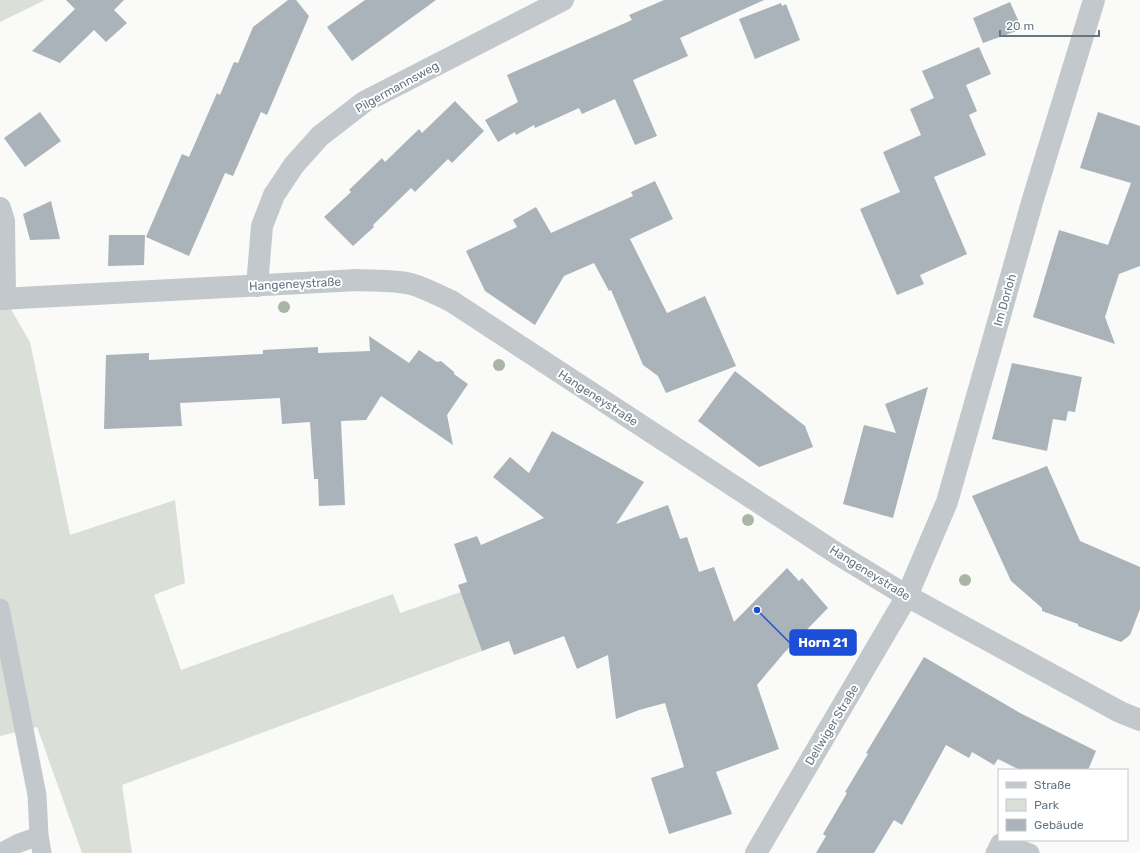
<svg xmlns="http://www.w3.org/2000/svg" width="1140" height="853" font-family="Rubik,sans-serif">
<rect width="100%" height="100%" fill="#fafaf8"/>
<g fill="#dadfd7">
<path d="M0,0h45l-45,22z"/>
<path d="M0,299h5l25,43 40,193 105,-35 10,83 -31,12 27,75 212,-76 7,19 61,-21 21,59 -360,134 10,68h-50l-45,-126 -37,9z"/>
</g>
<g fill="#aab3b9">
<path d="M66,0h58l-10,10 13,13 -21,19 -12,-12 -34,33 -28,-12 43,-42z"/>
<path d="M288,0h8l13,16 -42,99 -6,-3 -28,64 -8,-3 -36,83 -43,-19 36,-83 7,3 28,-64 3,2 14,-33 4,1 15,-36z"/>
<path d="M365,0h71l-84,61 -25,-34z"/>
<path d="M664,0h100l-84,38 8,18 -55,24 24,56 -22,9 -20,-46 -33,15 -3,-6 -44,20 -1,-3 -18,10 -1,-3 -17,10 -13,-22 33,-18 -11,-27 125,-55 -3,-5z"/>
<path d="M1010,2l12,27 -39,14 -10,-25z"/>
<path d="M781,3l1,3 4,-2 14,36 -45,19 -16,-40z"/>
<path d="M979,47l12,27 -25,11 11,26 -8,4 17,40 -52,22 33,77 -47,21 4,9 -27,11 -37,-86 40,-17 -17,-40 38,-17 -11,-26 24,-11 -12,-27z"/>
<path d="M455,101l29,30 -32,32 -4,-4 -33,33 -4,-4 -38,37 1,2 -21,19 -29,-29 27,-25 -2,-2 33,-32 3,4 34,-33 3,4z"/>
<path d="M40,112l21,29 -36,26 -21,-29z"/>
<path d="M1098,112l42,14v140l-21,8 -14,43 10,27 -82,-27 26,-87 49,15 23,-62 -51,-15z"/>
<path d="M655,181l18,38 -43,20 37,74 38,-17 31,70 -70,27 -8,-17 -15,-11 -32,-75 -2,1 -15,-28 -30,13 -29,49 -50,-34 -19,-40 51,-24 -4,-7 23,-13 15,26 82,-37 -2,-4z"/>
<path d="M51,201l9,38 -30,1 -7,-26z"/>
<path d="M109,235h36l-1,30 -36,1z"/>
<path d="M369,336l40,27 10,-13 18,12 4,-1 13,11v2l14,10 -21,31 6,30 -72,-49 -15,24 -25,1 4,84 -26,1 -1,-27h-4l-4,-57 -28,2 -2,-26 -100,5 2,23 -78,3 2,-74 43,-2v7l114,-6v-4l55,-3v6l52,-2z"/>
<path d="M1012,363l70,14 -7,35 -7,-1 -2,10 -13,-2 -6,32 -55,-12z"/>
<path d="M735,371l70,55 8,21 -54,20 -61,-46z"/>
<path d="M928,387l-35,131 -50,-14 21,-79 32,8 -11,-29z"/>
<path d="M552,431l92,51 -28,42 52,-19 12,34 7,-2 12,35 15,-5 20,55 53,-54 12,13 3,-3 26,30 -44,45 -27,32 22,64 -63,23 16,42 -63,20 -18,-56 33,-11 -19,-64 -26,7 -23,9 -8,-64 -31,14 -13,-33 -50,19 -5,-14 -27,10 -24,-66 9,-3 -13,-38 23,-8 4,9 63,-27 -51,-41 17,-20 19,16z"/>
<path d="M1047,466l33,75 60,26v42l-10,26 -9,7 -43,-16v-2l-36,-13v-3l-31,-27 -39,-85z"/>
<path d="M924,657l96,56 76,38 -8,19h-68l-22,-11 -4,6 -22,-13 -3,6 -23,-13 -44,80 -8,-5 -20,33h-58l10,-17 -3,-2 24,-41 -2,-1 23,-38 -2,-1z"/>
</g>
<g fill="none" stroke-linecap="round" stroke-linejoin="round">
<g stroke="#c3c8cc" stroke-width="19">
<path d="M0,608l37,187 2,41 3,17"/>
<path d="M0,853l19,-10 20,-7"/>
<path d="M995,853l5,-10 30,10"/>
</g>
<g stroke="#c3c8cc" stroke-width="22">
<path d="M0,208l4,13 1,78"/>
<path d="M257,286l5,-60 12,-31 20,-30 26,-29 44,-34 199,-102"/>
<path d="M0,299l358,-19c17,1 36,0 53,4 14,4 27,11 40,17l385,252 71,43 213,116 20,8"/>
<path d="M756,853l151,-257 40,-94 86,-303 61,-199"/>
</g>
</g>
<g fill="#aab4a7">
<circle cx="284" cy="307" r="6"/>
<circle cx="499" cy="365" r="6"/>
<circle cx="748" cy="520" r="6"/>
<circle cx="965" cy="580" r="6"/>
</g>
<g text-anchor="middle" stroke-width="4" stroke-linejoin="round" paint-order="stroke">
<g font-size="12" fill="#657683" stroke="#fff">
<text transform="translate(397 87) rotate(-29)" y="4">Pilgermannsweg</text>
<text transform="translate(295 284) rotate(-3)" y="4">Hangeneystraße</text>
<text transform="translate(1005 300) rotate(-74)" y="4">Im Dorloh</text>
<text transform="translate(598 398) rotate(33)" y="4">Hangeneystraße</text>
<text transform="translate(870 573) rotate(32)" y="4">Hangeneystraße</text>
<text transform="translate(832 725) rotate(-59)" y="4">Dellwiger Straße</text>
</g>
</g>
<path fill="none" stroke="#1d4ed8" stroke-width="1.5" d="M757 610L790 643"/>
<circle fill="#1d4ed8" stroke="#fff" stroke-width="1.5" cx="757" cy="610" r="4"/>
<rect fill="#1d4ed8" stroke="#1d4ed8" stroke-width="1.5" x="790" y="630" width="66" height="25" rx="4"/>
<g font-size="13" text-anchor="middle" font-weight="bold" fill="#fff">
<text x="823" y="647">Horn 21</text>
</g>
<rect x="998" y="769" width="130" height="72" fill="#ffffff" stroke="#c1c8cd"/>
<rect x="1006" y="782" width="20" height="6" fill="#c3c8cc" stroke="#c1c8cd"/>
<text x="1034" y="789" font-size="12" fill="#657683">Straße</text>
<rect x="1006" y="799" width="20" height="12" fill="#dadfd7" stroke="#c1c8cd"/>
<text x="1034" y="809" font-size="12" fill="#657683">Park</text>
<rect x="1006" y="819" width="20" height="12" fill="#aab3b9" stroke="#c1c8cd"/>
<text x="1034" y="829" font-size="12" fill="#657683">Gebäude</text>
<path d="M1000 30v6h99v-6" fill="none" stroke="#657683" stroke-width="2"/>
<text x="1006" y="30" font-size="12" fill="#657683" stroke="#ffffff" stroke-width="3" paint-order="stroke">20 m</text>
</svg>
